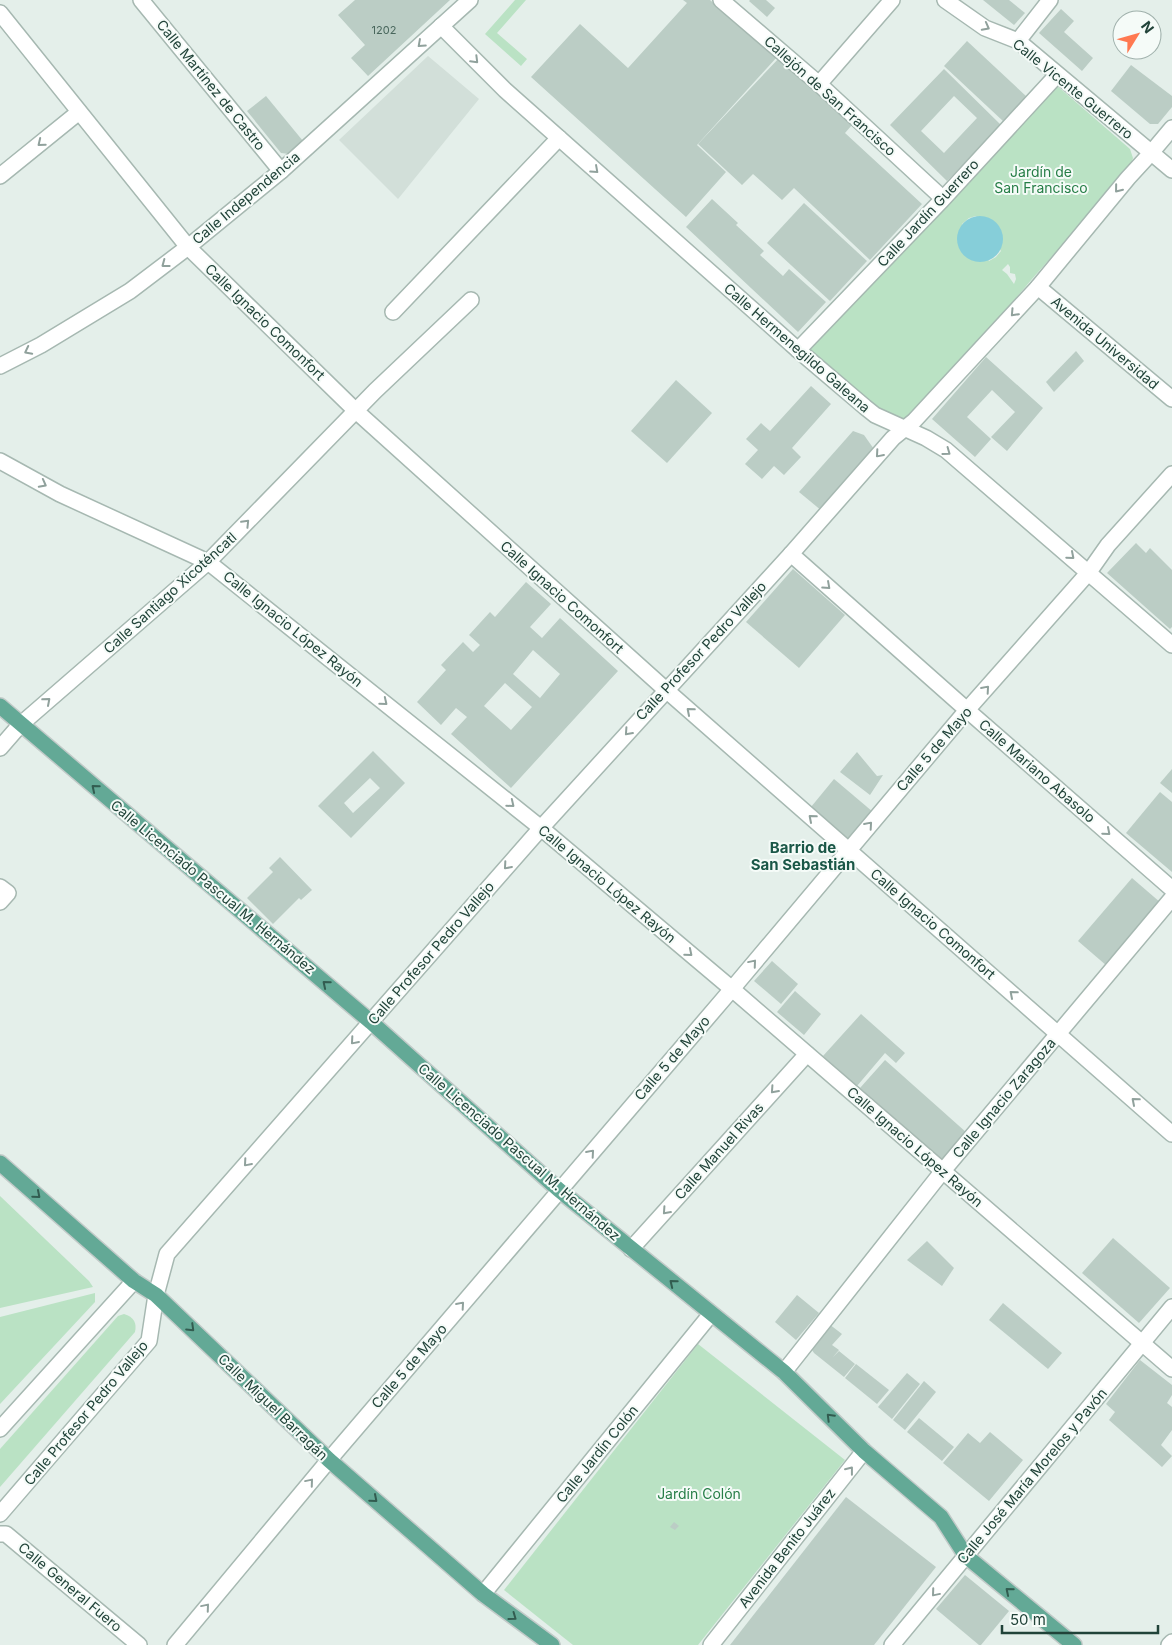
<svg xmlns="http://www.w3.org/2000/svg" width="1172" height="1645" font-family="Inter,sans-serif">
<rect width="100%" height="100%" fill="#e4efea"/>
<path fill="#d2dfd9" d="M428,56l51,43 -81,100 -59,-59z"/>
<g fill="#bae2c4" fill-rule="evenodd">
<path d="M515,0h11l-29,33 30,26 -6,7 -36,-32z"/>
<path d="M1055,84l75,65 3,9 -3,10 -98,111 -119,141 -22,-1 -83,-71 -3,-14 1,-5 231,-239zM976,216l25,35 -5,6 -7,4 -27,-37 7,-6zM1008,264l2,3v6l5,1 1,5 -2,5 -7,-10 -5,-4z"/>
<path d="M0,1196l89,85 4,6 -93,21z"/>
<path d="M95,1293v9l-95,102v-87z"/>
<path d="M124,1314c10,3 13,9 11,18l-135,155v-38l118,-133z"/>
<path d="M698,1344l147,116 -147,185h-125l-69,-55z"/>
</g>
<circle fill="#86ced9" cx="980" cy="239" r="23"/>
<g fill="#bbcdc5" fill-rule="evenodd">
<path d="M355,0h95l-82,76 -17,-18 14,-13 -27,-30z"/>
<path d="M683,0h27l67,57 -80,88 29,27 -40,45 -155,-140 49,-53 48,44 59,-65z"/>
<path d="M750,0h16l9,8 -8,9 -18,-16z"/>
<path d="M983,0h26l16,13 -11,12z"/>
<path d="M1061,9l13,12 -10,11 29,26 -11,13 -43,-38z"/>
<path d="M967,41l60,56 -23,25 -60,-56z"/>
<path d="M780,57l72,68 -7,8 77,71 -52,56 -76,-72 -12,12 -29,-26 -11,11 -44,-41z"/>
<path d="M1131,65l41,31v11l-14,17h-8l-39,-33z"/>
<path d="M944,69l57,56 -54,56 -57,-56zM954,96l23,22 -33,35 -23,-22z"/>
<path d="M266,96l37,45 -14,13 -8,-1 -34,-42z"/>
<path d="M712,199l26,24 -2,2 28,26 -4,4 23,21 6,-7 37,33 -28,30 -112,-105z"/>
<path d="M804,203l63,58 -37,40 -63,-58z"/>
<path d="M1076,351l8,10 -30,31 -8,-10z"/>
<path d="M986,357l57,51 -36,43 -16,-14 24,-25 -23,-22 -25,27 24,22 -16,18 -43,-38z"/>
<path d="M676,380l36,33 -45,50 -36,-32z"/>
<path d="M811,386l20,18 -39,44 9,9 -17,18 -10,-9 -12,13 -17,-15 13,-14 -12,-11 15,-16 9,8z"/>
<path d="M853,431l11,4 12,17 -54,59 -23,-19z"/>
<path d="M1136,543l10,10 4,-5 22,22v57l-2,2 -63,-56z"/>
<path d="M793,569l52,46 -46,53 -53,-46z"/>
<path d="M526,582l25,22 -21,23 12,11 18,-20 58,53 -107,117 -60,-54 16,-17 -11,-9 -15,17 -24,-23 29,-32 -5,-5 22,-23 10,10 7,-7 -11,-10 21,-23 5,5zM533,650l27,24 -20,24 -27,-24zM505,683l27,24 -21,23 -27,-24z"/>
<path d="M373,751l32,32 -54,55 -33,-32zM370,778l10,10 -27,25 -9,-10z"/>
<path d="M857,752l20,24 6,-1 -13,20 -30,-23z"/>
<path d="M1172,769v24l-12,-10z"/>
<path d="M834,779l39,33 -24,27 -38,-32z"/>
<path d="M1160,792l12,10v70l-46,-39z"/>
<path d="M280,857l32,33 -11,10 -2,-2 -26,26 -26,-26 26,-26 -4,-4z"/>
<path d="M1132,878l29,25 -54,63 -29,-25z"/>
<path d="M772,961l26,23 -17,20 -27,-23z"/>
<path d="M795,991l26,23 -17,21 -27,-23z"/>
<path d="M861,1014l44,39 -9,10 -11,-10 -28,33 -34,-30z"/>
<path d="M885,1060l82,73 -24,28 -83,-73z"/>
<path d="M1113,1238l57,50 -31,35 -57,-50z"/>
<path d="M927,1241l27,27 -12,18 -35,-26z"/>
<path d="M797,1295l22,18 -23,27 -21,-18z"/>
<path d="M1003,1303l59,50 -14,16 -59,-49z"/>
<path d="M829,1324l13,10 -10,11 7,5 -6,7 6,-6 16,13 -11,13 -30,-24 -2,-3v-2z"/>
<path d="M1140,1360l32,25v10l-5,8 5,4v23l-11,15 11,11 -10,11 -53,-47 6,-8 -9,-8z"/>
<path d="M856,1364l33,26 -12,14 -32,-26z"/>
<path d="M907,1373l13,11 -28,35 -14,-12z"/>
<path d="M924,1381l12,11 -31,38 -12,-10z"/>
<path d="M919,1418l35,29 -12,14 -35,-29z"/>
<path d="M990,1432l33,28 -34,41 -46,-38 25,-30 12,10z"/>
<path d="M846,1497l90,70 -62,78h-144z"/>
<path d="M674,1522l5,4 -4,4 -5,-3z"/>
<path d="M965,1575l44,36 -28,34h-2l-43,-36z"/>
</g>
<g fill="none" stroke-linecap="round" stroke-linejoin="round">
<defs>
<g id="minor">
<path d="M141,0l140,171"/>
<path d="M721,0l98,84 118,109"/>
<path d="M945,0l40,28 33,13 154,129"/>
<path d="M0,13l188,234 168,164 310,279 506,444"/>
<path d="M441,26l64,64 293,260 67,57 10,8 51,23 20,12 226,195"/>
<path d="M1018,41l32,-41"/>
<path d="M819,84l73,-84"/>
<path d="M0,176l79,-64"/>
<path d="M1038,287l134,112"/>
<path d="M393,312l166,-174"/>
<path d="M798,350l144,-150 115,-125"/>
<path d="M0,366l41,-21 89,-54 58,-44 93,-76 189,-171"/>
<path d="M0,461l60,33 148,68 333,266 191,161 440,380"/>
<path d="M791,554l176,156 205,179"/>
<path d="M0,748l20,-23 188,-163 167,-171 96,-91"/>
<path d="M0,887l8,6 -8,9"/>
<path d="M631,1249l176,-195"/>
<path d="M784,1372l158,-200 230,-274"/>
<path d="M0,1429l134,-148"/>
<path d="M0,1514l149,-173 7,-46 11,-41 374,-426 250,-274 102,-116 21,-17 124,-134 90,-109 23,-25 21,-25"/>
<path d="M0,1534h6l133,111"/>
<path d="M483,1594l228,-280"/>
<path d="M175,1645l154,-185 403,-471 235,-279 122,-138 19,-27 64,-71"/>
<path d="M711,1645l153,-194"/>
<path d="M892,1645l280,-338"/>
<path d="M1169,1645l3,-3"/>
</g>
<g id="major">
<path d="M0,706l371,316 188,168 225,182 80,79 77,66 25,39 108,89"/>
<path d="M0,1163l134,118 22,14 173,165 154,134 69,51"/>
</g>
</defs>
<use href="#minor" stroke="#a6b8b1" stroke-width="18"/>
<use href="#major" stroke="#c1cac8" stroke-width="18"/>
<use href="#minor" stroke="#fff" stroke-width="15"/>
<use href="#major" stroke="#63a996" stroke-width="15"/>
</g>
<defs><path id="oneway-chevron" d="M-2-3.5L2.5 0L-2 3.5" fill="none" stroke-width="1.6" stroke-linecap="round" stroke-linejoin="round" transform="scale(1.25)"/></defs>
<g stroke="#90a19c">
<use href="#oneway-chevron" transform="translate(986 27) rotate(28)"/>
<use href="#oneway-chevron" transform="translate(421 44) rotate(138)"/>
<use href="#oneway-chevron" transform="translate(475 60) rotate(45)"/>
<use href="#oneway-chevron" transform="translate(41 143) rotate(141)"/>
<use href="#oneway-chevron" transform="translate(595 170) rotate(42)"/>
<use href="#oneway-chevron" transform="translate(1118 189) rotate(129)"/>
<use href="#oneway-chevron" transform="translate(165 264) rotate(143)"/>
<use href="#oneway-chevron" transform="translate(1014 313) rotate(133)"/>
<use href="#oneway-chevron" transform="translate(28 351) rotate(153)"/>
<use href="#oneway-chevron" transform="translate(947 452) rotate(36)"/>
<use href="#oneway-chevron" transform="translate(879 454) rotate(131)"/>
<use href="#oneway-chevron" transform="translate(43 484) rotate(28)"/>
<use href="#oneway-chevron" transform="translate(246 523) rotate(-46)"/>
<use href="#oneway-chevron" transform="translate(1071 556) rotate(41)"/>
<use href="#oneway-chevron" transform="translate(827 586) rotate(42)"/>
<use href="#oneway-chevron" transform="translate(986 689) rotate(-49)"/>
<use href="#oneway-chevron" transform="translate(47 701) rotate(-41)"/>
<use href="#oneway-chevron" transform="translate(384 702) rotate(39)"/>
<use href="#oneway-chevron" transform="translate(690 711) rotate(-139)"/>
<use href="#oneway-chevron" transform="translate(628 732) rotate(132)"/>
<use href="#oneway-chevron" transform="translate(511 804) rotate(39)"/>
<use href="#oneway-chevron" transform="translate(812 818) rotate(-139)"/>
<use href="#oneway-chevron" transform="translate(869 825) rotate(-49)"/>
<use href="#oneway-chevron" transform="translate(1107 832) rotate(41)"/>
<use href="#oneway-chevron" transform="translate(507 866) rotate(131)"/>
<use href="#oneway-chevron" transform="translate(689 953) rotate(40)"/>
<use href="#oneway-chevron" transform="translate(753 963) rotate(-50)"/>
<use href="#oneway-chevron" transform="translate(1013 994) rotate(-139)"/>
<use href="#oneway-chevron" transform="translate(354 1041) rotate(131)"/>
<use href="#oneway-chevron" transform="translate(774 1090) rotate(132)"/>
<use href="#oneway-chevron" transform="translate(1135 1101) rotate(-139)"/>
<use href="#oneway-chevron" transform="translate(591 1153) rotate(-49)"/>
<use href="#oneway-chevron" transform="translate(247 1163) rotate(131)"/>
<use href="#oneway-chevron" transform="translate(666 1211) rotate(132)"/>
<use href="#oneway-chevron" transform="translate(461 1305) rotate(-49)"/>
<use href="#oneway-chevron" transform="translate(850 1470) rotate(-52)"/>
<use href="#oneway-chevron" transform="translate(310 1482) rotate(-50)"/>
<use href="#oneway-chevron" transform="translate(935 1593) rotate(130)"/>
<use href="#oneway-chevron" transform="translate(206 1607) rotate(-50)"/>
</g>
<g stroke="#325c50">
<use href="#oneway-chevron" transform="translate(95 788) rotate(-140)"/>
<use href="#oneway-chevron" transform="translate(326 984) rotate(-140)"/>
<use href="#oneway-chevron" transform="translate(37 1195) rotate(41)"/>
<use href="#oneway-chevron" transform="translate(673 1283) rotate(-141)"/>
<use href="#oneway-chevron" transform="translate(191 1328) rotate(44)"/>
<use href="#oneway-chevron" transform="translate(830 1417) rotate(-135)"/>
<use href="#oneway-chevron" transform="translate(374 1499) rotate(41)"/>
<use href="#oneway-chevron" transform="translate(1009 1591) rotate(-140)"/>
<use href="#oneway-chevron" transform="translate(513 1617) rotate(36)"/>
</g>
<g text-anchor="middle" stroke-width="4" stroke-linejoin="round" paint-order="stroke">
<g font-size="11" fill="#48665c">
<text x="384" y="34">1202</text>
</g>
<g font-size="14" fill="#214339" stroke="#f5fbf8">
<text transform="translate(211 85) rotate(51)" y="5">Calle Martínez de Castro</text>
<text transform="translate(1073 89) rotate(39)" y="5">Calle Vicente Guerrero</text>
<text transform="translate(830 96) rotate(42)" y="5">Callejón de San Francisco</text>
<text transform="translate(246 198) rotate(-40)" y="5">Calle Independencia</text>
<text transform="translate(928 213) rotate(-47)" y="5">Calle Jardín Guerrero</text>
<text transform="translate(265 322) rotate(44)" y="5">Calle Ignacio Comonfort</text>
<text transform="translate(1105 343) rotate(40)" y="5">Avenida Universidad</text>
<text transform="translate(797 348) rotate(41)" y="5">Calle Hermenegildo Galeana</text>
<text transform="translate(170 593) rotate(-42)" y="5">Calle Santiago Xicoténcatl</text>
<text transform="translate(562 597) rotate(42)" y="5">Calle Ignacio Comonfort</text>
<text transform="translate(293 629) rotate(39)" y="5">Calle Ignacio López Rayón</text>
<text transform="translate(701 651) rotate(-47)" y="5">Calle Profesor Pedro Vallejo</text>
<text transform="translate(934 749) rotate(-49)" y="5">Calle 5 de Mayo</text>
<text transform="translate(1037 771) rotate(41)" y="5">Calle Mariano Abasolo</text>
<text transform="translate(607 884) rotate(40)" y="5">Calle Ignacio López Rayón</text>
<text transform="translate(213 887) rotate(40)" y="5">Calle Licenciado Pascual M. Hernández</text>
<text transform="translate(933 924) rotate(41)" y="5">Calle Ignacio Comonfort</text>
<text transform="translate(431 953) rotate(-49)" y="5">Calle Profesor Pedro Vallejo</text>
<text transform="translate(672 1058) rotate(-49)" y="5">Calle 5 de Mayo</text>
<text transform="translate(1004 1098) rotate(-50)" y="5">Calle Ignacio Zaragoza</text>
<text transform="translate(915 1147) rotate(41)" y="5">Calle Ignacio López Rayón</text>
<text transform="translate(719 1151) rotate(-48)" y="5">Calle Manuel Rivas</text>
<text transform="translate(519 1152) rotate(41)" y="5">Calle Licenciado Pascual M. Hernández</text>
<text transform="translate(409 1366) rotate(-49)" y="5">Calle 5 de Mayo</text>
<text transform="translate(273 1407) rotate(44)" y="5">Calle Miguel Barragán</text>
<text transform="translate(86 1413) rotate(-50)" y="5">Calle Profesor Pedro Vallejo</text>
<text transform="translate(597 1454) rotate(-51)" y="5">Calle Jardín Colón</text>
<text transform="translate(1032 1476) rotate(-50)" y="5">Calle José María Morelos y Pavón</text>
<text transform="translate(787 1548) rotate(-52)" y="5">Avenida Benito Juárez</text>
<text transform="translate(70 1587) rotate(40)" y="5">Calle General Fuero</text>
</g>
<g font-size="14" fill="#267e47" stroke="#f5fbf8">
<text x="1041" y="177">Jardín de<tspan x="1041" dy="16">San Francisco</tspan></text>
<text x="699" y="1499">Jardín Colón</text>
</g>
<g font-size="15" font-weight="bold" fill="#1a5747" stroke="#f5fbf8">
<text x="803" y="853">Barrio de<tspan x="803" dy="17">San Sebastián</tspan></text>
</g>
</g>
<g transform="translate(1137 35) rotate(53)"><circle r="24" fill="#f5fbf8" stroke="#a0b1ac"/>
<path d="M0-4L9 19L0 12L-9 19Z" fill="#ff7951"/>
<text y="-8" font-size="14" font-weight="bold" text-anchor="middle" fill="#214339">N</text>
</g>
<path d="M1002 1625v8h156v-8" fill="none" stroke="#214339" stroke-width="2.5"/>
<text x="1010" y="1625" font-size="15" fill="#214339" stroke="#f5fbf8" stroke-width="4" paint-order="stroke">50 m</text>
</svg>
